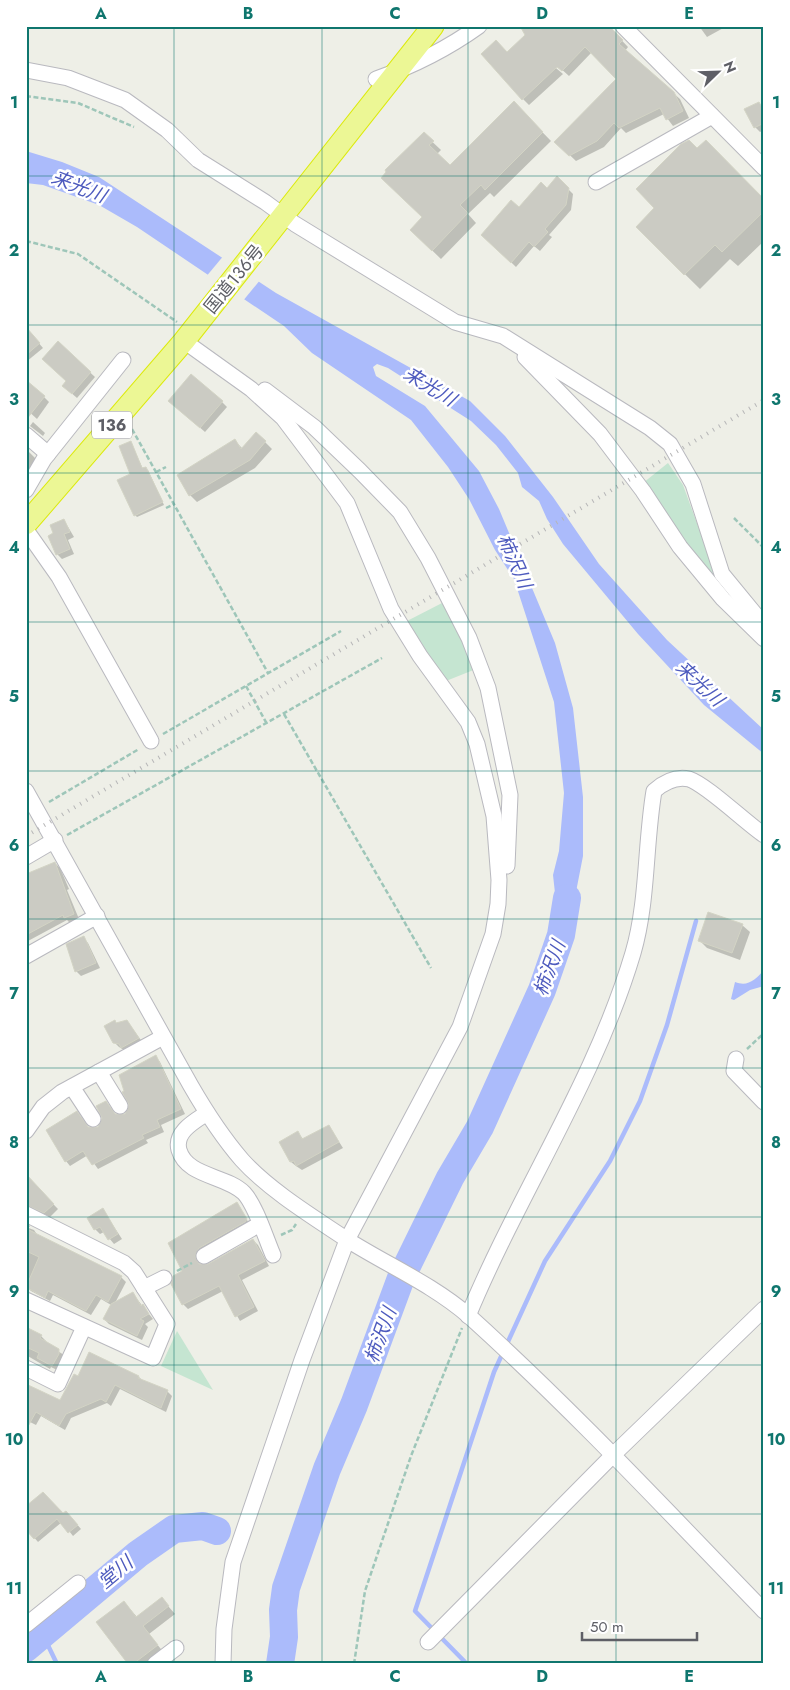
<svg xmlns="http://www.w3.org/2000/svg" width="790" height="1690" font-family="Jost,'Noto Sans JP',sans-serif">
<rect width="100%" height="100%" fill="#eeefe7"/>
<g fill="#c5e5d1">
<path d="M668,463l15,22 27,74 54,73 -48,-47 -73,-102z"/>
<path d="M444,602l32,67 -30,12 -39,-60z"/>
<path d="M177,1331l36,59 -52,-24z"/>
</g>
<g fill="#abbbfb">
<path d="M26,151l36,11 37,15 177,116 194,108 35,35 48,61 46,67 68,76 97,90v24l-60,-49 -66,-71 -75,-90 -16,-25 -8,-18 -17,-14 -4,-14 -22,-28 -25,-24 -83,-53 -11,-4 -4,3 3,9 49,30 54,65 20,38 56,134 18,65 10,89v59l-16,82 -14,-5 3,-31 -3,-27 6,-24 5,-58 -10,-91 -40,-123 -19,-29 -26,-51 -21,-32 -37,-47 -99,-67 -28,-27 -147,-99 -38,-22 -56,-20 -17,-2z"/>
<path d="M764,970v16l-14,4 -16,10 -3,-1 4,-17c13,5 20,-2 29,-12z"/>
</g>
<path fill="#eeefe7" d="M225,254l36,25 -19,23 -37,-24z"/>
<g fill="#0003">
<path d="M608,26l20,21 -3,4 55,48 9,19 -16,8 -9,-12 -38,19 -5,-5 -17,19 -28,14 -20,-19 61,-63 -25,-27 -23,24 -11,-10 -2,2 7,6 -34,31 -6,-6 -16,-45z"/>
<path d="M699,26h28l-20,11z"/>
<path d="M514,103l37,38 -57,56 -4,-4 -22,21 8,9 -35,36 -30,-29 12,-13 1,-83 17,16 -4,4 13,12z"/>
<path d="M758,103l6,6v21l-4,2 -5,-5z"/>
<path d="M697,150l67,51v40l-26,25 -8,-7 -30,30 -63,-62 19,-19z"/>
<path d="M557,178l16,16 -2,16 -22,25 3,2 -12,14 -6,-5 -18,21 -33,-32 64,-45z"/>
<path d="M26,328l17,20 -17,14z"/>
<path d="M58,343l37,34 -18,21 -8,-7z"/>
<path d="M44,397l5,5 -12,17 -11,-10z"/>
<path d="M222,402l5,5 -22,25 -30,-26z"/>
<path d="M33,422l12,11 -2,3 -13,-10z"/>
<path d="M235,441l8,8 22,-7 7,7 -17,19 -58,34 -7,-7z"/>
<path d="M131,443l12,26 5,1 16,35 -27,12 -2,-2z"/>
<path d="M26,449l10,10 -10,17z"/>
<path d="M64,520l10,17 -6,3 6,14 -12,5 -5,-5 -2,-20z"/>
<path d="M55,863l5,5 9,21 -2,1 12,29 -9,4 -3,-3 -39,21 -2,-2v-63z"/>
<path d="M742,925l8,7 -10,28 -33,-12 -7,-7z"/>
<path d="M83,938l5,5 12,25 -19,8 -5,-5z"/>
<path d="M115,1021l2,3 10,-3 16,22 -16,9 -8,-5 -5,-5z"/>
<path d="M156,1057l4,5 25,52 -24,11 3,7 -18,8 2,3 -50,26 -10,-14 -18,11 -4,-5 15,-44 8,11h9l6,-10 2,-16 10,13h10l5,-10 -6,-14z"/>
<path d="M329,1126l14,22 -41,22 -6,-4 -5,-4 7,-29 6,7z"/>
<path d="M26,1176l32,33 -8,8 -12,-6 -12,-12z"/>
<path d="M237,1203l13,22 -51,36 1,5h9l44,-26 5,5 11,21 -27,14 16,31 -18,10 -17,-30 -35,18 -5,-5v-32l33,-54 -1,-3z"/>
<path d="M103,1210l19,29 -8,5 -10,-12 -4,2 -5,-5z"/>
<path d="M26,1227l8,3 4,6 83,41 5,5 -11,21 18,-9 20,25 -8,5 3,3 -6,13 -33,-16 -5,-5 7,-14 -10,-6 -10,16 -38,-20 -3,6 -19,-10 -5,-5z"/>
<path d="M26,1329l15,7 5,5 -1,2 19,12 -7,15 -6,-3 -1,2 -24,-14z"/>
<path d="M139,1377l5,5 23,9 5,5 -6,16 -46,-23 -9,17 -4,-3 -36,15 -6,12 -24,-14 -5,9 -10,-5v-35l35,17 18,-24z"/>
<path d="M63,1515l7,1 11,13 -8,7 -11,-14 -24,20 -11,-13z"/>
<path d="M162,1599l13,15 -26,20 15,19 -14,11h-20l-6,-62 13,15z"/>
</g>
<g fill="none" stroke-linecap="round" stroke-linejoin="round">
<g stroke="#abbbfb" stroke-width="4.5">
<path d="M43,1635l14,29"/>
<path d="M467,1664l-52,-53 79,-239 51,-111 65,-100 30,-60 27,-76 29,-104"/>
</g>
<g stroke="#abbbfb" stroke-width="28">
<path d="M26,1648l112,-94 36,-25 29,-3 14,5"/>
<path d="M280,1664l4,-27 -1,-27 3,-22 41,-119 27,-64 47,-127 49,-100 30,-51 62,-137 19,-55 6,-37"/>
</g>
</g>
<g fill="#cbcbc3" stroke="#d3d4c5">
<path d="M520,26h89l14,14 -4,4 55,48 9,19 -17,9 -6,-12 -41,20 -5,-5 -17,18 -28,15 -15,-14 62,-63 -31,-32 -23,24 -5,-4 -35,33 -41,-46 15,-14 11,12 18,-17z"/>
<path d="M514,101l29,31 -58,58 -4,-5 -21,20 8,8 -36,38 -22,-21 12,-13 -41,-39 5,-6 -1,-2 39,-38 10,9 -5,4 21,20z"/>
<path d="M759,102l5,9v12l-10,5 -10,-19z"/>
<path d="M689,140l8,8 9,-8 58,59v12l-42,41 -7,-7 -31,30 -48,-48 18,-19 -18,-19 45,-45z"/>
<path d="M557,176l12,12 -3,17 -21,24 3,3 -14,15 -5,-5 -18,21 -30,-28 30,-35 8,7 22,-25 6,6z"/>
<path d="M26,327l14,16 -14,12z"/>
<path d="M58,341l33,31 -19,22 -10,-8 4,-5 -24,-22z"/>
<path d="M191,374l32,27 -23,27 -32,-27z"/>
<path d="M26,380l19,16 -19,24z"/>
<path d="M256,432l10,9 -16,19 -61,36 -12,-21 58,-36 6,10z"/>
<path d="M131,441l11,27 4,-1 17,35 -29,14 -17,-36 13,-6 -11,-28z"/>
<path d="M64,519l6,13 -6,2 6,15 -14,6 -8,-19 5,-3 -3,-8z"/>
<path d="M55,862l19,52 -10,4 -1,-3 -37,20v-61z"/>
<path d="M708,912l35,12 -11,29 -34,-12z"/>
<path d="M84,936l12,27 -21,9 -9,-28z"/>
<path d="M115,1020l1,3 11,-3 12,18 -18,10 -2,-4 -6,-1 -9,-17z"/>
<path d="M156,1055l25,54 -24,11 3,7 -18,8 2,3 -52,27 -9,-14 -18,11 -19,-32 31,-19 11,16h10l4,-9 -6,-12 10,-5 9,13h10l4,-9 -7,-13 2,-1 -5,-16z"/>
<path d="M329,1125l10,17 -43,24 -2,-5 -4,1 -11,-20 19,-11 4,8z"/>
<path d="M26,1174l28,30 -10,9 -18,-8z"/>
<path d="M237,1202l10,17 -2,3 -46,26 -4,8 4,8h9l45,-25 12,22 -27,14 16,32 -19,10 -16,-31 -37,19 -11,-21 2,-8 9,-5 -14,-28z"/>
<path d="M103,1208l15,26 -10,6 -8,-13 -6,3 -7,-12z"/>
<path d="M26,1225l4,1 -3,3 95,47 -14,26 -12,-7 -10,16 -38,-20 -3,7 -19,-11 13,-30 -13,-6z"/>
<path d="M133,1292l8,14 2,-2 6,10 -9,5 4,2 -7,15 -34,-17 8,-15z"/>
<path d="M26,1327l16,8 -2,3 19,11v5l-7,12 -15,-8 2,-5 -13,-6z"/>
<path d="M89,1352l50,24 -1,2 30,12 -7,18 -46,-23 -9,17 -5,-3 -35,15 -7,12 -23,-14 -10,18v-46l34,16 14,-26 4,2z"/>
<path d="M43,1492l20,21 3,-2 12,14 -10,8 -11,-14 -23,20 -8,-9v-24z"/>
<path d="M162,1597l7,9 -26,20 15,19 -25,19h-5l-32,-42 28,-21 12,16z"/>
</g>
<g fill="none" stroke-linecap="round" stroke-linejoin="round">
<defs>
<g id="minor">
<path d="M623,26l141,142"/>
<path d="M26,70l42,8 57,22 42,30 31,30 67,42 30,22 160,98 48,14 147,92 20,16 23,40 29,90 42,51"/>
<path d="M376,79c37,-13 71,-30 103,-53"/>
<path d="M596,182l116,-66"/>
<path d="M184,341l67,48 32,29 64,85 44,106 29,47 48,66 9,22 17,72 5,64 -1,24 -5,30 -33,93 -113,213 -45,120 -69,202 -9,67 -1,35"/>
<path d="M525,357l75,77 43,57 37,56 43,52 41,40"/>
<path d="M265,390l49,37 46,44 40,41 28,46 41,80 19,50 22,107 -3,71"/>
<path d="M26,435l22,19"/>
<path d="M26,490l18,-31 79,-99"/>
<path d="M26,530l33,47 92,164"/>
<path d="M26,791l165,295c15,26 32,52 51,74 27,30 71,57 104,79 41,26 86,45 123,77 103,93 198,195 295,295"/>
<path d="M26,857l29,-17"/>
<path d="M26,956l71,-40"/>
<path d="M736,1059l-2,12 30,31"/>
<path d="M99,1072l21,34"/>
<path d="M72,1087l21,32"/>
<path d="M207,1113c-12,8 -33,19 -28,37 8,27 47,25 65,43 12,13 22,46 29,62"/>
<path d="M26,1131l17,-24 19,-15 101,-55"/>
<path d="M26,1214l98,49 10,9 33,52 -14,34 -127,-58"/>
<path d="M204,1256l56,-32"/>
<path d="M144,1288l20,-10"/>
<path d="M468,1316c51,-123 127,-235 165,-363 15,-51 12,-109 21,-162 9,-8 21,-15 35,-12 18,6 57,44 75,56"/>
<path d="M26,1368l32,16 26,-57"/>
<path d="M26,1625l52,-42"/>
<path d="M428,1642l185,-187 151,-146"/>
<path d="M155,1664l21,-16"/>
</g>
<path id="highway" d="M26,524l158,-183 249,-315"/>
</defs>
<use href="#minor" stroke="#b9b9bf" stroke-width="17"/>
<use href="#highway" stroke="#dcea0c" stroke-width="23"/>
<g stroke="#9ec6b9" stroke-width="2.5" stroke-dasharray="5 2.5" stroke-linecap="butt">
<path d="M26,96l52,7 56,24"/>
<path d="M26,241l52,13 99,68"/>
<path d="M132,429l136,244"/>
<path d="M156,472l10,-5"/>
<path d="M166,508l8,-4"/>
<path d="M734,518l30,30"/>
<path d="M246,686l21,38"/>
<path d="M284,714l147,254"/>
<path d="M163,734l178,-103"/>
<path d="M49,802l90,-53"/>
<path d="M67,835l315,-177"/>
<path d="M747,1049l17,-16"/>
<path d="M281,1235l11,-5 4,-6"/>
<path d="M177,1271l15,-8"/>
<path d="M354,1664l11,-73 46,-135 51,-128"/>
</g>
<use href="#minor" stroke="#fff" stroke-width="15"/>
<use href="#highway" stroke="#ecf795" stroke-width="21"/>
<path stroke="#b6b6b7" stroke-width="4" stroke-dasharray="1 6" stroke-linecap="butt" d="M26,836l738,-436"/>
</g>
<path fill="none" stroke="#0f766e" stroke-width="1" stroke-opacity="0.55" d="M174,26v1638M322,26v1638M468,26v1638M616,26v1638M26,176h738M26,325h738M26,473h738M26,622h738M26,771h738M26,919h738M26,1068h738M26,1217h738M26,1365h738M26,1514h738"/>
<g text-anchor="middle" stroke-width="5" stroke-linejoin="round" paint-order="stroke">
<rect fill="#fff" stroke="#8e8f94" stroke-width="1" x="92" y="411.5" width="40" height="27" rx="4"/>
<g font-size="16" font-weight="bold" fill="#5e5f66">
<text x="112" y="431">136</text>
</g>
<g font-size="18" fill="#5e5f66" stroke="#fff">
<text transform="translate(234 279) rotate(-51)" y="6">国道136号</text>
</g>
<g font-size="19" font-style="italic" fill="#4e5bbe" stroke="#fff">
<text transform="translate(79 186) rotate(21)" y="7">来光川</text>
<text transform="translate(430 386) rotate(31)" y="7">来光川</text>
<text transform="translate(515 561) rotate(66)" y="7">柿沢川</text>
<text transform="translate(700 683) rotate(43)" y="7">来光川</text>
<text transform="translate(549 968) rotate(-70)" y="7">柿沢川</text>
<text transform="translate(380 1335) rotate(-70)" y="7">柿沢川</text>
<text transform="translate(115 1572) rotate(-40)" y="7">堂川</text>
</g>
</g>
<rect width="790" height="1690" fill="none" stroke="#ffffff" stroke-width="55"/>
<g transform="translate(718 72) rotate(67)" stroke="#ffffff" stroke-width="4" paint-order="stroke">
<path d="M0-4L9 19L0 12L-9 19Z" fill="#5e5f66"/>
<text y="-8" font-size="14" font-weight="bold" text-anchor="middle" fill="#5e5f66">N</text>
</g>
<path d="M582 1632v8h115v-8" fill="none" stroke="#5e5f66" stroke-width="2.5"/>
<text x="590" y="1632" font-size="15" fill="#5e5f66" stroke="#ffffff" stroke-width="4" paint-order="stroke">50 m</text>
<rect x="28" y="28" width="734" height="1634" fill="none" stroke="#0f766e" stroke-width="2"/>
<g font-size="16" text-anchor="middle" font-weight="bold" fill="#0f766e">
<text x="101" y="19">A</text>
<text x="248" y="19">B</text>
<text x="395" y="19">C</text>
<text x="542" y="19">D</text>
<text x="689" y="19">E</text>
<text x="14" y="108">1</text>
<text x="776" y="108">1</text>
<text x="14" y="256">2</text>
<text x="776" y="256">2</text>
<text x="14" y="405">3</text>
<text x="776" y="405">3</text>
<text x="14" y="553">4</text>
<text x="776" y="553">4</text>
<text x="14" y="702">5</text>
<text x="776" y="702">5</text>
<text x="14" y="851">6</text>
<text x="776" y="851">6</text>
<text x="14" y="999">7</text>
<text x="776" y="999">7</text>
<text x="14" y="1148">8</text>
<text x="776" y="1148">8</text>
<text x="14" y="1297">9</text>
<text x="776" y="1297">9</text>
<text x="14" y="1445">10</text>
<text x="776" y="1445">10</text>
<text x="14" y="1594">11</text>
<text x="776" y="1594">11</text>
<text x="101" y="1682">A</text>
<text x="248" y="1682">B</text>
<text x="395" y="1682">C</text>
<text x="542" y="1682">D</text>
<text x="689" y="1682">E</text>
</g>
</svg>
